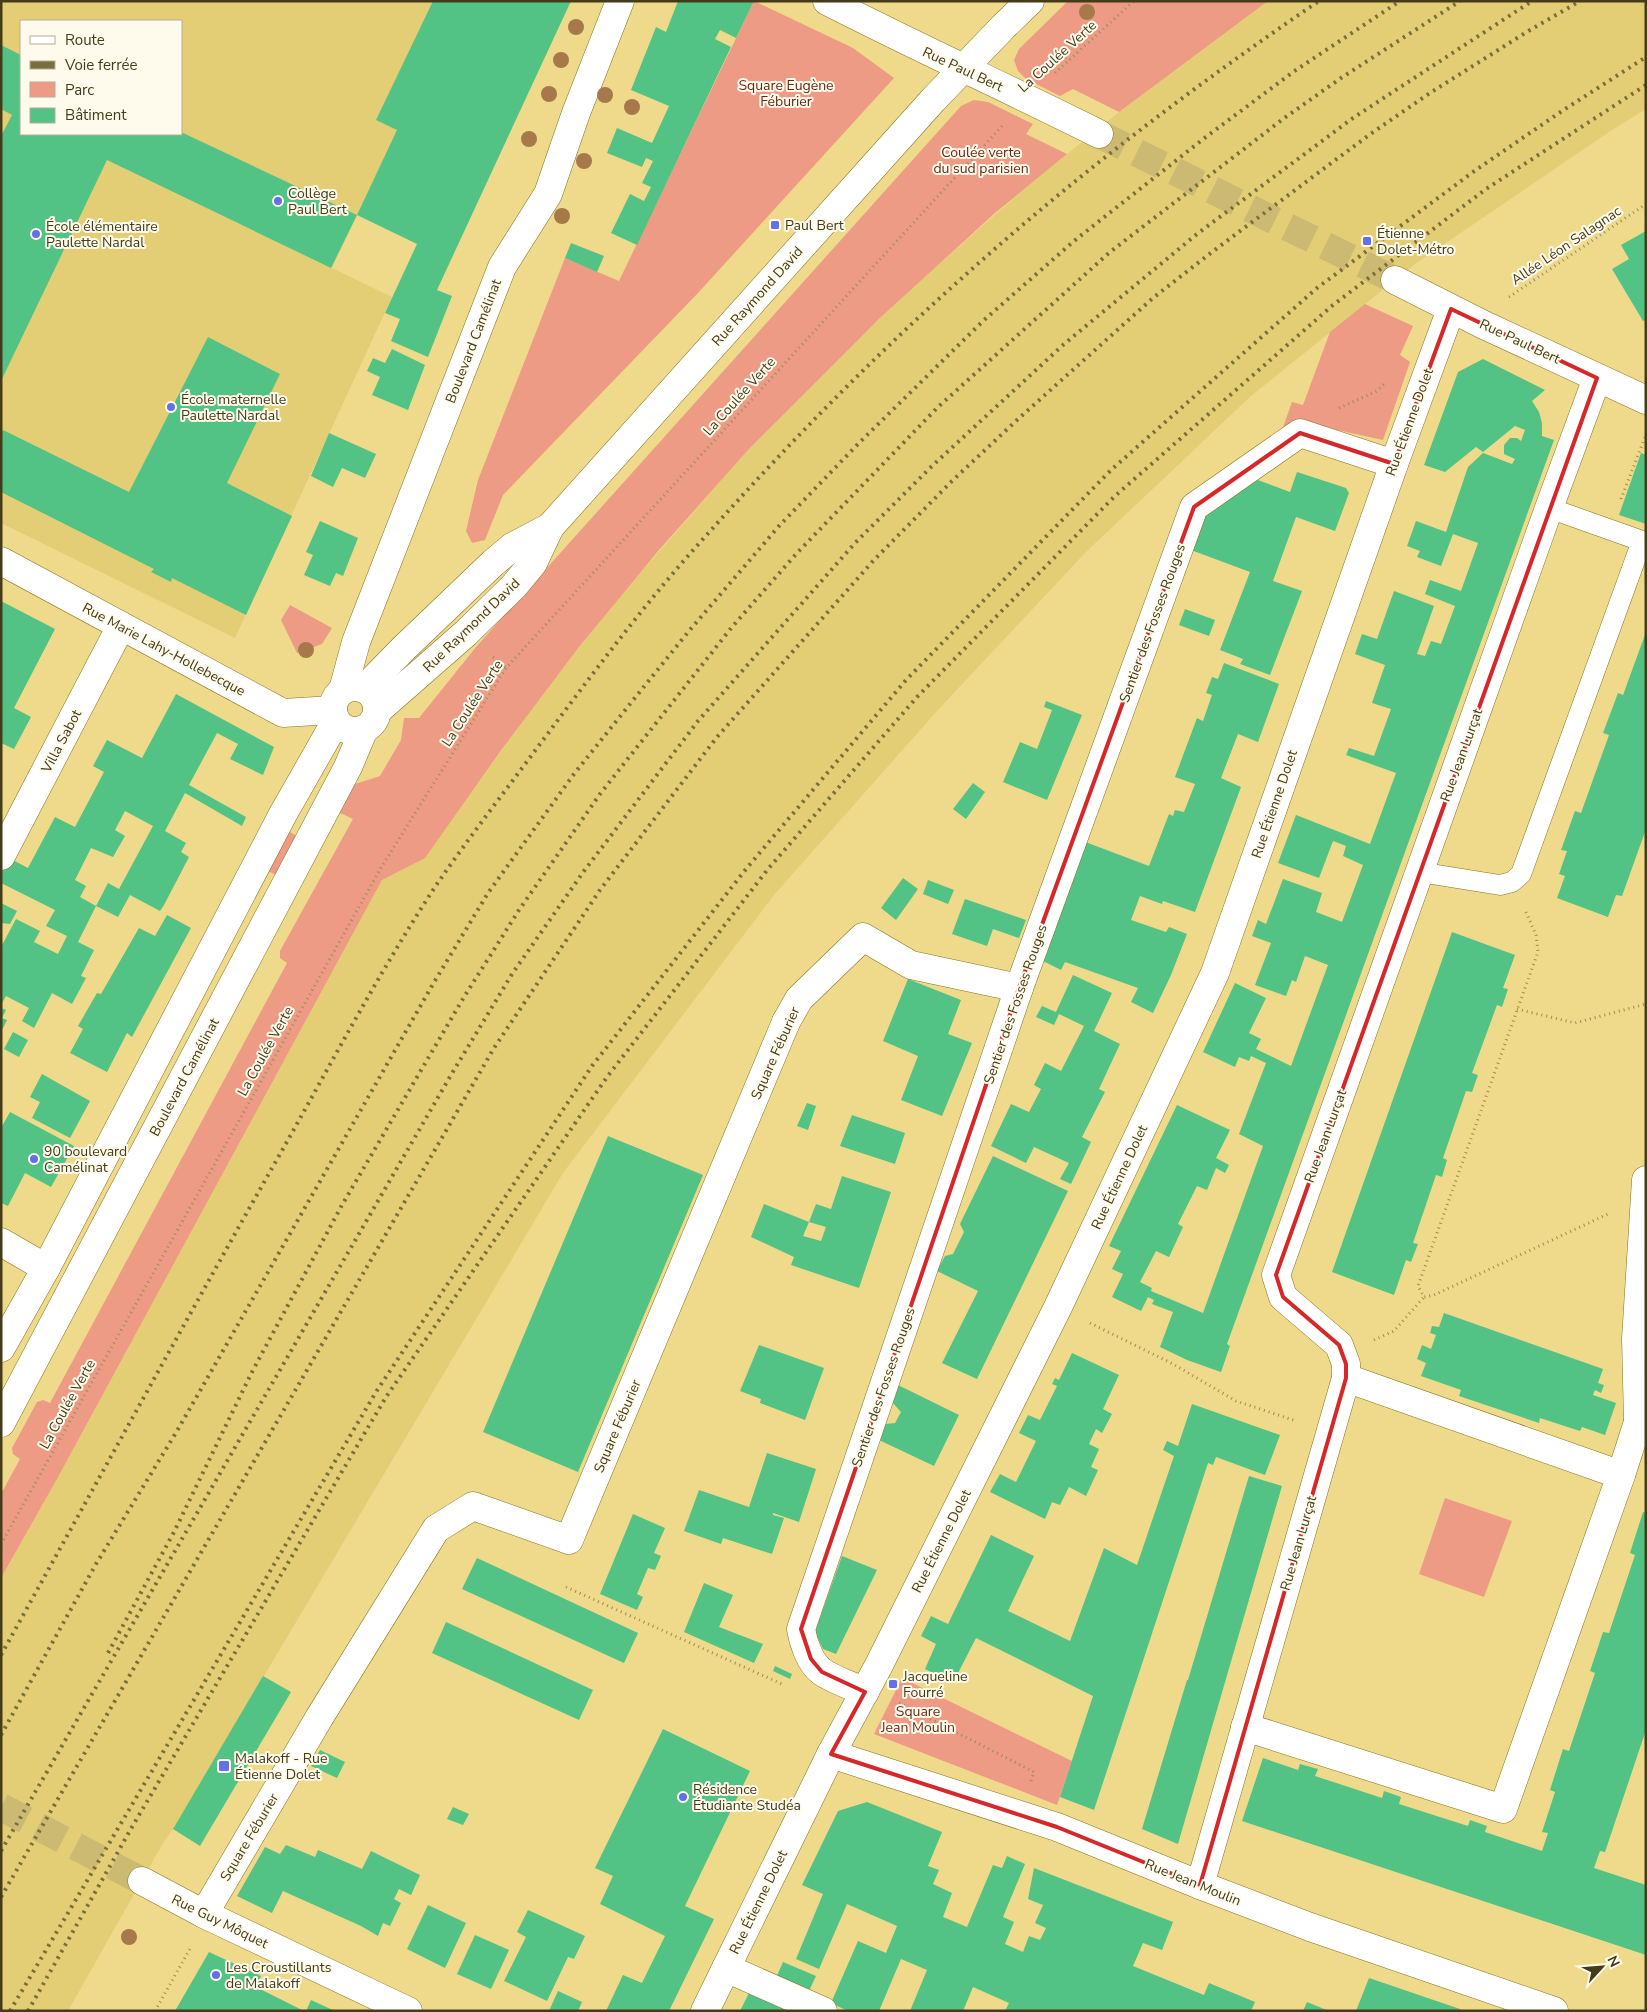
<svg xmlns="http://www.w3.org/2000/svg" width="1647" height="2012" font-family="'Nunito Sans',sans-serif">
<rect width="100%" height="100%" fill="#eeda8a"/>
<g fill="#e4ce75">
<path d="M1,1h458l-127,267 60,29 -157,341 -234,-115v-414l20,10v15h31l67,32 -65,-32h127v-113h-160v97l-20,-10z"/>
<path d="M1268,1h378v108l-34,21 -197,134 -164,132 -165,156 -149,159 -163,184 -211,278 -390,656 -10,14 -95,168h-67v-433l56,-99 325,-599 43,-23 117,-163 79,-99 128,-146 89,-91 74,-70 110,-97 97,-79z"/>
</g>
<g fill="#ed9b84">
<path d="M754,1l99,47 41,30 -196,215 -195,202 -18,45 -13,3 -6,-12 12,-51 87,-222 54,23z"/>
<path d="M1068,1h200l-149,111 -46,-23 -13,7 -34,-17 -8,-8 -4,-11 5,-11z"/>
<path d="M974,100l14,2 45,22 -7,10 41,20 -72,59 -114,104 -132,132 -90,101 -80,97 -77,102 -77,109 -43,22 -325,599 -56,99v-84l19,-35 -7,-5 -1,-6 25,-46 6,-2 7,3 237,-440 -7,-5v-7l73,-132 -19,-9 9,-22 37,-12 21,-36 3,-22h15l57,-71 485,-541z"/>
<path d="M1365,304l48,22 -13,29 10,7 -27,78 -82,-18 -21,14 12,-34 11,3 27,-73z"/>
<path d="M290,605l42,23 -10,16 -25,9 -16,-33z"/>
<path d="M288,831l16,9 -20,39 -18,-9z"/>
<path d="M1445,1498l67,23 -28,76 -65,-23z"/>
<path d="M902,1678l170,83 -15,44 -183,-71z"/>
</g>
<g fill="#52c384">
<path d="M433,1h138l-134,289 15,6 -24,61 -37,-16 9,-22 -15,-6 32,-69 -60,-29 40,-85 -21,-10z"/>
<path d="M678,1h76l-18,37 -16,-8 -5,9 16,8 -94,198 -26,-12 19,-39 14,7 7,-14 -9,-4 11,-22 -7,-3 -4,9 -35,-14 10,-25 35,15 17,-37 -38,-16 25,-63 10,5z"/>
<path d="M1,45l20,10v79h160v-2l176,83 -26,53 -224,-108 -106,221v-245l11,-21 -11,-6z"/>
<path d="M1646,231v89l-3,1 -31,-52 17,-10 -8,-14z"/>
<path d="M571,243l33,13 -7,16 -32,-14z"/>
<path d="M208,337l72,37 -53,109 65,33 -46,99 -74,-37 -1,4 -20,-10 3,-3 -153,-77v-57l2,-5 126,62z"/>
<path d="M392,349l33,16 -17,45 -36,-15 8,-18 -13,-6 6,-13 12,5z"/>
<path d="M1483,359l62,31 -13,11 7,11 3,11v13l12,4 -327,904 3,2 -9,26 -3,-1 -31,-11 -27,-13 13,-35 -21,-8 2,-4 -6,-3 -7,14 -29,-14 11,-23 -11,-5 9,-18 -12,-5 68,-141 53,25 -14,28 13,7 -4,8 -9,-5 -9,22 -10,-4 -19,38 5,3 -14,30 -13,-6 -16,31 12,6 -1,3 52,22 60,-167 -24,-12 27,-71 -15,-7 -2,5 -10,-4 -4,10 -32,-15 32,-69 31,15 -17,35 12,6 -5,10 35,17 37,-101 -23,-9 -9,26 -4,-2 -6,16 -31,-11 16,-42 -19,-7 6,-16 8,4 17,-45 39,14 -6,19 26,10 21,-57 -20,-9 3,-10 -13,-5 -14,37 -41,-15 18,-48 74,29 26,-71 -50,-18 3,-7 25,8 17,-47 -19,-6 13,-38 -30,-11 7,-20 15,5 17,-48 40,15 -17,48 8,2 6,-15 10,3 14,-38 -30,-12 5,-14 31,11 17,-48 -25,-9 -12,32 -24,-9 3,-6 -13,-5 9,-25 30,11 22,-65 15,-14 29,11 3,-5 -11,-5v-9l6,-7h7l4,3 4,-11 -10,-4 -32,26 -7,-5 -31,25 -21,-7 34,-93z"/>
<path d="M329,433l47,21 -11,24 -23,-10 -9,19 -22,-11z"/>
<path d="M1641,453l5,2v69l-27,-9z"/>
<path d="M1297,472l49,16 3,5 -14,38 -39,-14 -23,64 29,10 -32,84 -30,-11 3,-5 -23,-9 30,-78 -59,-22 15,-39 49,-32 35,13z"/>
<path d="M320,521l38,17 -15,38 -7,-3 -6,13 -26,-11 9,-20 -7,-3z"/>
<path d="M1,601l54,28 -41,79 17,9 -17,32 -13,-6z"/>
<path d="M1185,609l30,11 -6,16 -30,-11z"/>
<path d="M1646,632v197l-24,67 -6,-1 -8,22 -51,-19 8,-22 -6,-2 8,-23 -6,-1 14,-39 6,2 28,-78 -6,-2 15,-40 5,2z"/>
<path d="M1224,663l55,21 -21,58 -20,-8 -17,44 20,9 -46,125 -32,-11 -1,3 -22,-8 -9,24 35,12 3,-5 18,7 -16,41 -18,38 -22,-11 7,-14 -73,-26 -4,8 -22,-11 41,-119 69,26 20,-52 4,2 2,-6 9,2 11,-28 -20,-7 22,-59 6,3 9,-26 -6,-2 6,-16 6,2z"/>
<path d="M176,694l98,53 -11,28 -33,-16 8,-15 -21,-11 -28,52 57,32 -4,9 -57,-33 -20,38 21,12 -5,9 8,5 -25,48 -4,6 -30,-16 -12,22 -22,-11 12,-23 11,6 34,-63 -28,-15 -10,19 10,6 -12,21 -22,-9 -16,32 11,6 -6,11 16,9 -18,36 16,8 -13,26 5,2 -14,26 -20,-11 -18,35 -12,-7 7,-13 -23,-12 -5,9v-58l15,-28 24,12 -6,11 24,12 9,-18 -21,-10 9,-16 -54,-27v-11l8,-14 19,10 27,-51 20,10 29,-55 -11,-6 14,-26 35,18z"/>
<path d="M1046,701l36,14 -35,85 -44,-18 17,-40 17,7 15,-39 -8,-3z"/>
<path d="M973,783l12,9 -19,27 -13,-10z"/>
<path d="M903,878l15,11 -22,31 -15,-12z"/>
<path d="M928,880l26,10 -6,14 -25,-10z"/>
<path d="M965,899l61,21 -7,18 -26,-9 -6,17 -35,-12z"/>
<path d="M1,903l16,8 -7,13 -9,-1z"/>
<path d="M167,915l24,13 -59,109 -5,-4 -20,39 -37,-19 13,-24 -5,-3 8,-14 11,-19 4,1 38,-66 16,8z"/>
<path d="M1452,932l63,23 -12,33 5,1 -6,18 -5,-2 -25,68 6,2 -6,17 -6,-1 -23,67 4,2 -5,17 -6,-2 -23,68 5,1 -7,18 -5,-2 -12,35 -62,-23z"/>
<path d="M1073,975l39,18 -18,38 26,13 -21,45 6,3 -23,45 9,5 -20,42 -11,-5 9,-16 -35,-16 -8,16 -35,-17 20,-42 18,8 12,-23 -7,-4 11,-22 16,8 23,-45 -25,-12 -5,11 -18,-8 6,-11 14,6z"/>
<path d="M908,979l53,21 -13,34 24,9 -30,73 -41,-16 17,-44 -35,-15z"/>
<path d="M1,1008l5,2 -4,8 5,2 -6,12z"/>
<path d="M13,1032l15,8 -9,17 -15,-8z"/>
<path d="M42,1074l48,27 -20,37 -38,-20 8,-16 -10,-5z"/>
<path d="M807,1103l9,3 -8,24 -11,-4z"/>
<path d="M10,1112l64,34 -23,41 -26,-14 -17,33 -7,-3v-75z"/>
<path d="M852,1115l53,18 -10,31 -55,-18z"/>
<path d="M608,1136l95,39 -125,297 -95,-40z"/>
<path d="M993,1156l75,35 -91,188 -35,-16 36,-72 -41,-20 8,-15 8,-2 11,-22 -4,-8z"/>
<path d="M842,1176l49,16 -32,96 -68,-23 3,-8 -43,-20 13,-33 45,18 -6,14 18,5 5,-14 -17,-5 7,-18 15,5z"/>
<path d="M1444,1313l159,56 -5,14 6,2 -3,8 -6,-3 -2,5 23,8 -11,32 -23,-8 -2,4 -40,-13 -1,5 -80,-27 2,-6 -40,-14 5,-13 -9,-4 5,-14 9,4 5,-14 -6,-2 2,-7 7,1z"/>
<path d="M759,1345l65,23 -19,52 -45,-17 1,-4 -21,-8z"/>
<path d="M1072,1353l47,22 -16,34 9,5 -10,19 -6,-4 -7,15 10,5 -8,18 7,3 -12,26 -17,-9 -9,18 -8,-3 -7,17 -55,-27 10,-18 16,8 20,-41 -17,-8 9,-18 12,5 17,-34 -5,-2 3,-6 4,2z"/>
<path d="M898,1385l61,30 -25,51 -55,-26 6,-16 10,-1 6,-11 -9,-10z"/>
<path d="M1192,1404l88,31 -15,40 -49,-18 -3,8 -5,-2 -114,347 -34,-13 33,-101 -117,-58 -23,45 -28,-14 11,-25 -15,-8 10,-20 17,8 43,-89 43,21 -26,55 62,30 34,-93 33,17 37,-109 -11,-6 4,-9 11,5z"/>
<path d="M767,1453l49,16 -17,53 -26,-9v2l11,3 -12,36 -49,-16 -2,6 -37,-13 15,-41 50,17z"/>
<path d="M1249,1476l33,10 -104,358 -36,-15 45,-149h1z"/>
<path d="M1643,1512l3,1v217l-41,122 -5,-1 -6,17 52,17v70l-404,-134 21,-63 35,12 2,-6 18,5 -3,7 67,22 2,-7 17,6 -2,7 69,22 2,-6 17,6 -2,6 57,19 6,-18 -6,-1 13,-40 -5,-2 13,-41 6,2 26,-78 -5,-2 13,-39 6,1 26,-78 -5,-2z"/>
<path d="M633,1514l32,14 -11,25 7,3 -6,14 -7,-2 -11,26 6,3 -6,13 -37,-16z"/>
<path d="M842,1556l35,14 -41,84 -13,-5 -8,-17z"/>
<path d="M477,1558l161,75 -14,30 -162,-74z"/>
<path d="M704,1583l29,12 -14,32 44,17 -9,19 -70,-31z"/>
<path d="M446,1622l147,68 -14,30 -147,-67z"/>
<path d="M775,1666l17,8 -2,5 -17,-8z"/>
<path d="M263,1676l28,16 -91,154 -27,-17z"/>
<path d="M663,1729l87,42 -65,135 29,13 -45,92h-63l17,-36 19,8 23,-47 -65,-32 13,-28 -18,-8z"/>
<path d="M320,1750l25,12 -8,16 -26,-12z"/>
<path d="M867,1802l75,30 -14,34 11,4 -6,14 19,9 -9,24 24,10 26,-62 9,3 5,-12 18,8 -22,53 11,5 -9,22 18,8 6,-16 11,4 6,-12 -11,-5 8,-18 -15,-6 6,-31 139,54 -11,28 -19,-7 -10,23 71,29 5,-12 46,19 -4,9h-246l4,-8 -36,-16 -10,24h-53l17,-41 -26,-11 -22,52h-31l-17,-8 27,-62 28,12 11,-27 -50,-22 -28,65 -23,-10 27,-65 -21,-9 36,-74z"/>
<path d="M453,1807l16,7 -6,11 -16,-6z"/>
<path d="M286,1845l29,12 3,-7 44,19 9,-18 49,24 -9,20 -12,-6 -5,10 7,4 -11,23 -7,-3 -5,13 -17,-10 -78,-35 -11,22 -35,-17 28,-49 15,7z"/>
<path d="M428,1905l38,18 -21,45 -38,-19z"/>
<path d="M528,1910l57,26 -11,23 -6,-2 -21,44 -43,-20 22,-44 -9,-5z"/>
<path d="M475,1935l34,15 -18,39 -34,-15z"/>
<path d="M209,1952l52,24 -5,11 48,24h-129z"/>
<path d="M783,1962l33,14 -8,17 -32,-15z"/>
<path d="M1369,1978l91,31v2h-104z"/>
<path d="M558,1991l24,11 -4,9h-29z"/>
<path d="M749,1993l39,18h-48z"/>
<path d="M311,2000l24,11h-29z"/>
<path d="M1307,2002l22,9h-26z"/>
</g>
<g fill="none" stroke-linecap="round" stroke-linejoin="round">
<g stroke="#ccba73" stroke-width="28" stroke-dasharray="28 14" stroke-linecap="butt">
<path d="M1099,134l296,146"/>
<path d="M1,1807l141,74"/>
</g>
<defs>
<path id="service" d="M1419,872l81,13 12,-3 9,-8 121,-333 -93,-33"/>
<g id="pedestrian">
<path d="M1,561l282,152 50,-3"/>
<path d="M786,1022l13,-23 64,-62 48,28 108,23"/>
</g>
<g id="minor">
<path d="M1,856l120,-230"/>
<path d="M1,1242l45,26"/>
<path d="M1346,1378l275,97 17,-53 8,1"/>
<path d="M1638,1422l-2,-83 10,-159"/>
<path d="M865,1692c-12,-6 -34,-13 -44,-21 -11,-8 -18,-29 -20,-42l218,-641 175,-481 106,-74 94,31"/>
<path d="M1245,1727l258,82 118,-334"/>
<path d="M831,1754l226,73 143,58 110,42 244,84"/>
<path d="M1200,1885l146,-507v-14l-7,-19 -56,-48 -7,-22 273,-767 48,-130"/>
<path d="M204,1914l115,-196 117,-189 37,-23 96,34 217,-518"/>
<path d="M726,1968l97,43"/>
<path d="M705,2011l126,-257 48,-89 179,-358 157,-334 179,-509 57,-155"/>
</g>
<g id="tertiary">
<path d="M827,1c90,46 182,88 272,133"/>
<path d="M1395,280l89,45 162,75"/>
<path d="M343,690l13,-48 146,-375 46,-73 28,-81 44,-112"/>
<path d="M142,1881l62,33 204,97"/>
</g>
<g id="secondary">
<circle cx="355" cy="709" r="22"/>
<path d="M364,689l40,-41 89,-85 19,-16 38,-20"/>
<path d="M377,711l89,-78 48,-47 19,-23 17,-36 383,-427 71,-74 26,-25"/>
<path d="M1,1348l45,-80 237,-454 53,-93"/>
<path d="M1,1423l347,-656 16,-38"/>
</g>
</defs>
<use href="#service" stroke="#86731f" stroke-width="21"/>
<use href="#pedestrian" stroke="#86731f" stroke-width="29"/>
<use href="#minor" stroke="#86731f" stroke-width="29"/>
<use href="#tertiary" stroke="#86731f" stroke-width="29"/>
<use href="#secondary" stroke="#86731f" stroke-width="29"/>
<g stroke="#9b8d53" stroke-width="3" stroke-dasharray="1 4" stroke-linecap="butt">
<path d="M1055,73l79,-72"/>
<path d="M1509,297l137,-93"/>
<path d="M1339,408l38,-17 7,-7"/>
<path d="M1621,499l24,-62"/>
<path d="M493,657l13,11"/>
<path d="M1526,912l10,23 2,17 -120,334 6,11 10,-2 174,-81"/>
<path d="M1517,1009l58,14 71,-19"/>
<path d="M1090,1323l83,41 63,37 60,20"/>
<path d="M1374,1340l20,-9 30,-34"/>
<path d="M1,1544l381,-678 124,-198 497,-543"/>
<path d="M566,1587l218,98"/>
<path d="M899,1703l135,69 -3,9"/>
<path d="M155,2011l36,-64"/>
</g>
<use href="#service" stroke="#fff" stroke-width="20"/>
<use href="#pedestrian" stroke="#fff" stroke-width="28"/>
<use href="#minor" stroke="#fff" stroke-width="28"/>
<use href="#tertiary" stroke="#fff" stroke-width="28"/>
<use href="#secondary" stroke="#fff" stroke-width="28"/>
<g stroke="#7a6e3d" stroke-width="4" stroke-dasharray="2.5 5" stroke-linecap="butt">
<path d="M108,1653l66,-121 79,-162 89,-165 122,-208 55,-87 81,-116 132,-167 65,-74 141,-146 172,-155 173,-133 58,-41 119,-77"/>
<path d="M1,1655c94,-169 187,-339 283,-508 49,-87 96,-176 151,-260 32,-47 68,-93 102,-139 54,-72 107,-144 167,-210 81,-91 167,-179 258,-260 112,-101 232,-192 357,-277"/>
<path d="M1,1735l95,-171 81,-133 256,-447 55,-91 86,-119 60,-75 55,-68 90,-105 79,-82 125,-123 91,-80 128,-101 91,-68 107,-71"/>
<path d="M1,1851l450,-776 61,-101 72,-103 114,-150 157,-178 76,-76 132,-122 134,-111 156,-116 179,-117"/>
<path d="M1,1897l493,-849 106,-158 117,-153 157,-177 78,-79 65,-61 136,-122 59,-46 157,-117 61,-42 95,-60 55,-32"/>
<path d="M10,2011l366,-619 216,-326 154,-197 160,-189 205,-210 206,-182 156,-116 89,-61 84,-54"/>
<path d="M28,2011l104,-184 254,-430 221,-320 161,-208 149,-172 198,-201 218,-191 153,-116 160,-104"/>
</g>
</g>
<g fill="#a6784a">
<circle cx="1087" cy="12" r="8"/>
<circle cx="576" cy="27" r="8"/>
<circle cx="561" cy="60" r="8"/>
<circle cx="549" cy="94" r="8"/>
<circle cx="605" cy="95" r="8"/>
<circle cx="632" cy="107" r="8"/>
<circle cx="529" cy="139" r="8"/>
<circle cx="584" cy="161" r="8"/>
<circle cx="562" cy="216" r="8"/>
<circle cx="306" cy="650" r="8"/>
<circle cx="129" cy="1937" r="8"/>
</g>
<path fill="none" stroke="#d62828" stroke-width="4" stroke-linejoin="round" d="M1451,309l146,69 -321,897 7,22 56,48 7,19v14l-146,507 -143,-58 -226,-73 34,-62 -43,-20 -11,-13 -10,-30 218,-641 175,-481 106,-74 94,31z"/>
<g fill="#656fe8" stroke="#fffbec" stroke-width="2">
<circle cx="278" cy="201" r="5"/>
<rect x="770" y="220" width="10" height="10" rx="2.5"/>
<circle cx="36" cy="234" r="5"/>
<rect x="1362" y="236" width="10" height="10" rx="2.5"/>
<circle cx="171" cy="407" r="5"/>
<circle cx="34" cy="1159" r="5"/>
<rect x="888" y="1679" width="10" height="10" rx="2.5"/>
<rect x="218" y="1760" width="12" height="12" rx="2.5"/>
<circle cx="683" cy="1797" r="5"/>
<circle cx="216" cy="1975" r="5"/>
</g>
<g text-anchor="middle" stroke-width="4" stroke-linejoin="round" paint-order="stroke">
<g font-size="14" fill="#433b19" stroke="#fffbec">
<text transform="translate(1057 56) rotate(-42)" y="5">La Coulée Verte</text>
<text transform="translate(963 69) rotate(25)" y="5">Rue Paul Bert</text>
<text transform="translate(1566 245) rotate(-34)" y="5">Allée Léon Salagnac</text>
<text transform="translate(757 296) rotate(-48)" y="5">Rue Raymond David</text>
<text transform="translate(473 341) rotate(-69)" y="5">Boulevard Camélinat</text>
<text transform="translate(1520 341) rotate(25)" y="5">Rue Paul Bert</text>
<text transform="translate(739 396) rotate(-48)" y="5">La Coulée Verte</text>
<text transform="translate(1409 422) rotate(-70)" y="5">Rue Étienne Dolet</text>
<text transform="translate(1152 623) rotate(-70)" y="5">Sentier des Fosses Rouges</text>
<text transform="translate(471 625) rotate(-44)" y="5">Rue Raymond David</text>
<text transform="translate(164 649) rotate(28)" y="5">Rue Marie Lahy-Hollebecque</text>
<text transform="translate(472 703) rotate(-57)" y="5">La Coulée Verte</text>
<text transform="translate(61 741) rotate(-62)" y="5">Villa Sabot</text>
<text transform="translate(1461 755) rotate(-70)" y="5">Rue Jean Lurçat</text>
<text transform="translate(1274 804) rotate(-71)" y="5">Rue Étienne Dolet</text>
<text transform="translate(1015 1004) rotate(-71)" y="5">Sentier des Fosses Rouges</text>
<text transform="translate(265 1051) rotate(-61)" y="5">La Coulée Verte</text>
<text transform="translate(775 1053) rotate(-66)" y="5">Square Féburier</text>
<text transform="translate(184 1077) rotate(-62)" y="5">Boulevard Camélinat</text>
<text transform="translate(1325 1136) rotate(-70)" y="5">Rue Jean Lurçat</text>
<text transform="translate(1119 1177) rotate(-65)" y="5">Rue Étienne Dolet</text>
<text transform="translate(883 1387) rotate(-71)" y="5">Sentier des Fosses Rouges</text>
<text transform="translate(67 1404) rotate(-61)" y="5">La Coulée Verte</text>
<text transform="translate(617 1426) rotate(-67)" y="5">Square Féburier</text>
<text transform="translate(941 1541) rotate(-63)" y="5">Rue Étienne Dolet</text>
<text transform="translate(1298 1543) rotate(-74)" y="5">Rue Jean Lurçat</text>
<text transform="translate(249 1837) rotate(-59)" y="5">Square Féburier</text>
<text transform="translate(1193 1882) rotate(22)" y="5">Rue Jean Moulin</text>
<text transform="translate(758 1902) rotate(-64)" y="5">Rue Étienne Dolet</text>
<text transform="translate(220 1921) rotate(26)" y="5">Rue Guy Môquet</text>
</g>
<g font-size="14" fill="#6b2715" stroke="#fffbec">
<text x="786" y="90">Square Eugène<tspan x="786" dy="16">Féburier</tspan></text>
<text x="981" y="157">Coulée verte<tspan x="981" dy="16">du sud parisien</tspan></text>
<text x="918" y="1716">Square<tspan x="918" dy="16">Jean Moulin</tspan></text>
</g>
<g font-size="14" fill="#433b19" stroke="#fffbec" text-anchor="start">
<text x="288" y="198">Collège<tspan x="288" dy="16">Paul Bert</tspan></text>
<text x="785" y="230">Paul Bert</text>
<text x="46" y="231">École élémentaire<tspan x="46" dy="16">Paulette Nardal</tspan></text>
<text x="1377" y="238">Étienne<tspan x="1377" dy="16">Dolet-Métro</tspan></text>
<text x="181" y="404">École maternelle<tspan x="181" dy="16">Paulette Nardal</tspan></text>
<text x="44" y="1156">90 boulevard<tspan x="44" dy="16">Camélinat</tspan></text>
<text x="903" y="1681">Jacqueline<tspan x="903" dy="16">Fourré</tspan></text>
<text x="235" y="1763">Malakoff - Rue<tspan x="235" dy="16">Étienne Dolet</tspan></text>
<text x="693" y="1794">Résidence<tspan x="693" dy="16">Étudiante Studéa</tspan></text>
<text x="226" y="1972">Les Croustillants<tspan x="226" dy="16">de Malakoff</tspan></text>
</g>
</g>
<rect width="1647" height="2012" fill="none" stroke="#433b19" stroke-width="5"/>
<rect x="20" y="20" width="162" height="115" fill="#fffbec" stroke="#b4ae98"/>
<rect x="30" y="36" width="25" height="8" fill="#ffffff" stroke="#b4ae98"/>
<text x="65" y="45" font-size="15" fill="#433b19">Route</text>
<rect x="30" y="61" width="25" height="8" fill="#7a6e3d" stroke="#b4ae98"/>
<text x="65" y="70" font-size="15" fill="#433b19">Voie ferrée</text>
<rect x="30" y="82" width="25" height="15" fill="#ed9b84" stroke="#b4ae98"/>
<text x="65" y="95" font-size="15" fill="#433b19">Parc</text>
<rect x="30" y="108" width="25" height="15" fill="#52c384" stroke="#b4ae98"/>
<text x="65" y="120" font-size="15" fill="#433b19">Bâtiment</text>
<g transform="translate(1602 1967) rotate(64)" stroke="#fffbec" stroke-width="4" paint-order="stroke">
<path d="M0-4L9 19L0 12L-9 19Z" fill="#433b19"/>
<text y="-8" font-size="14" font-weight="bold" text-anchor="middle" fill="#433b19">N</text>
</g>
</svg>
